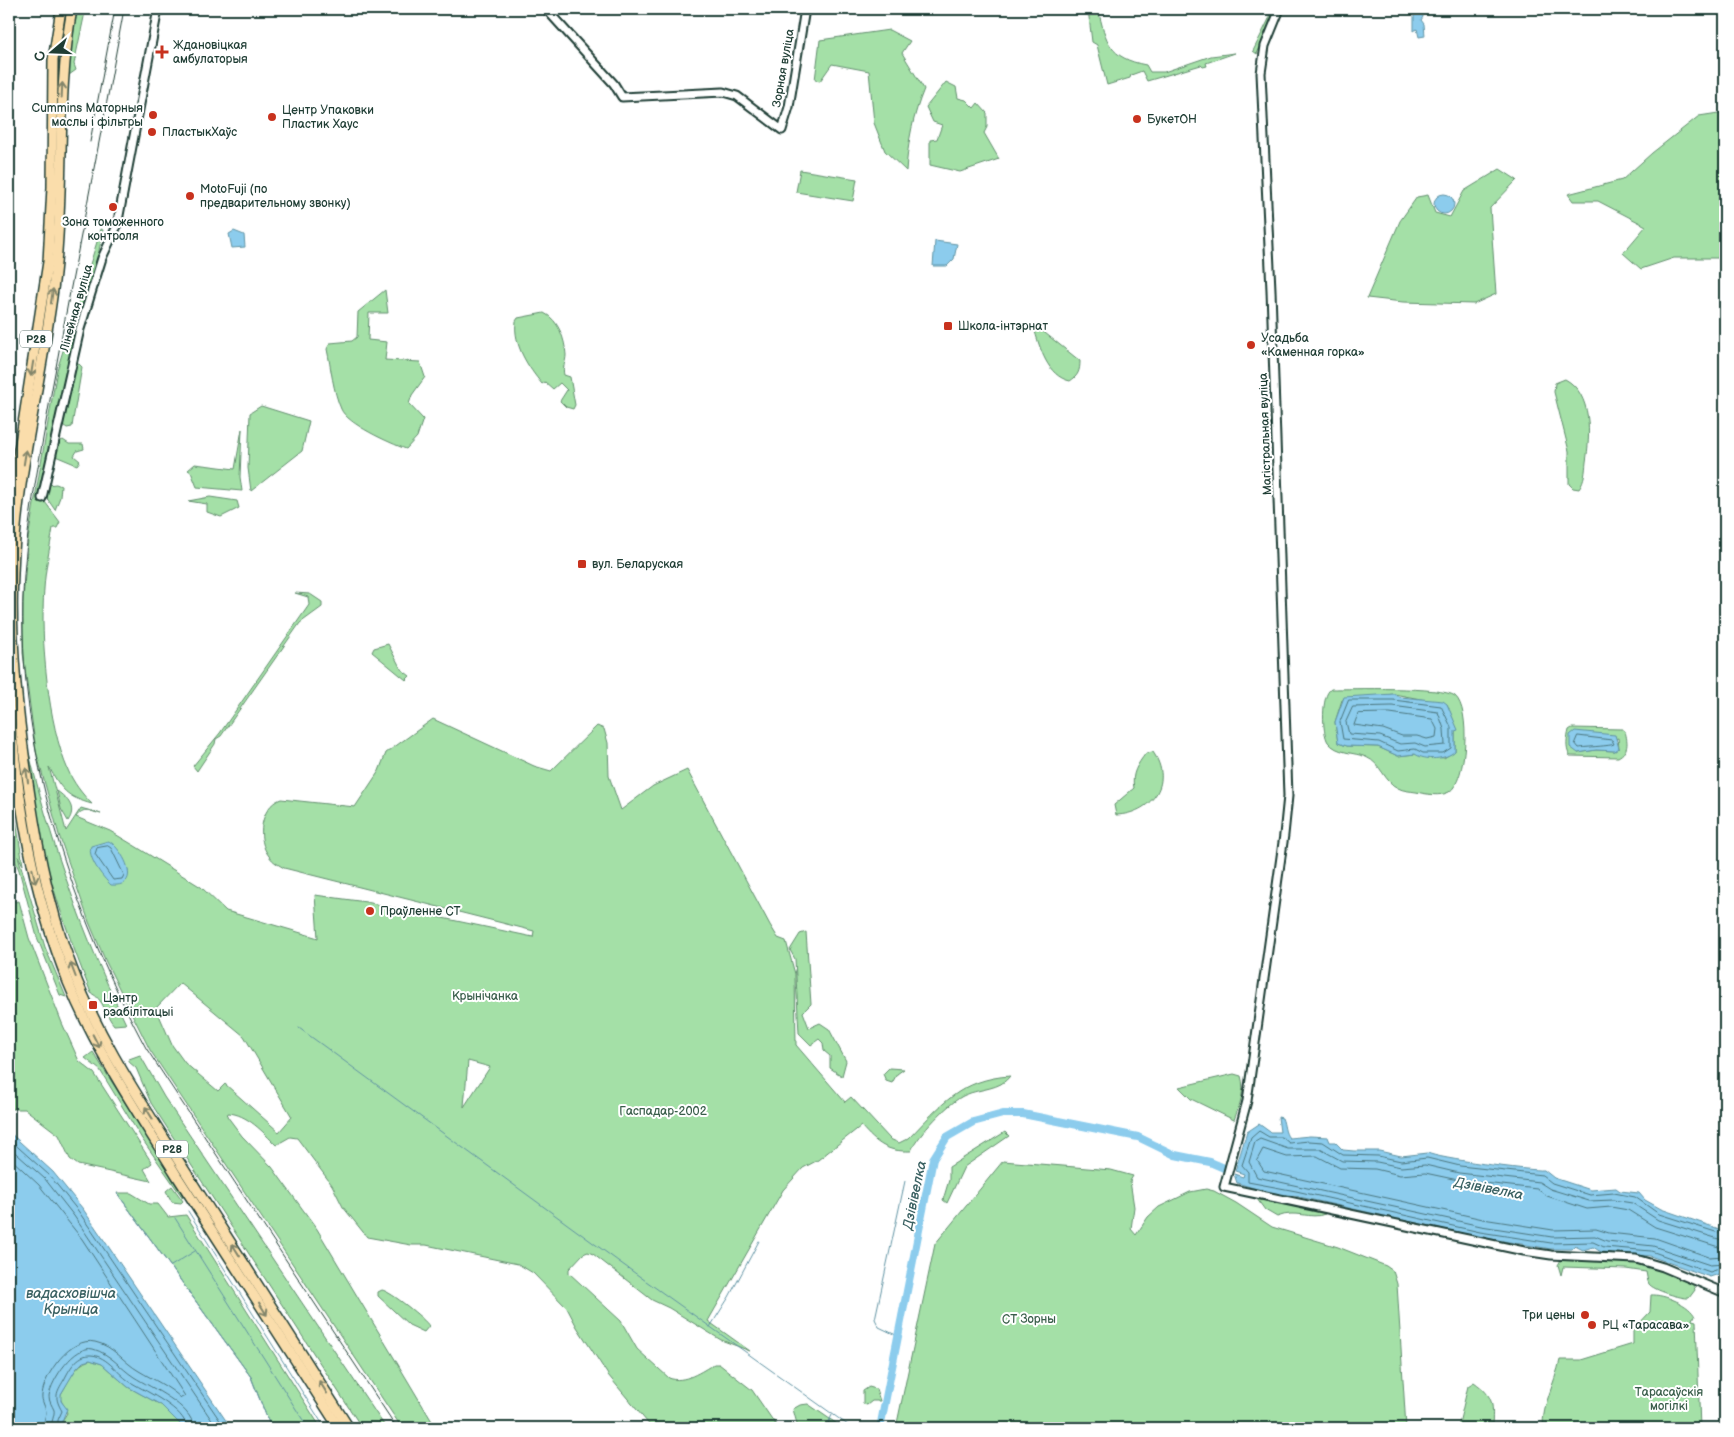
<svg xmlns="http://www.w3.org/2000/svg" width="1734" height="1437" font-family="'Balsamiq Sans',sans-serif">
<rect width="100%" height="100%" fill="#fff"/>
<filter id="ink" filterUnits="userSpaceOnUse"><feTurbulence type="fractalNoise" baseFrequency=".02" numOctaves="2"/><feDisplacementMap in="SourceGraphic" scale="10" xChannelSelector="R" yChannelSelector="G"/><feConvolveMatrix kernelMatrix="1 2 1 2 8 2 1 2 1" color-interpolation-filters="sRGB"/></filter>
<g filter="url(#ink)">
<g fill="#a4e0a7" stroke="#628e6e" fill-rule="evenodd">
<path d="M1088,9h10c8,33 11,49 48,56l4,7h14l47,-16 24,-3 -29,10 1,3 -4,1 -2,-2 -54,16 -5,-10 -11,4 -1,3 -23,7 -10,-40 -5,-3z"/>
<path d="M1270,9h6l-19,45 -4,-3 17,-34z"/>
<path d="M77,11l7,2v4l-10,47 2,6 -7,5 -1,-8z"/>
<path d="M889,30l21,11 -8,12 22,36c-11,27 -16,52 -18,82l-21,-20 -11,-28 -5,-52 -37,-7 -12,17 -5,-1 5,-40z"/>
<path d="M946,82l10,5 2,11 8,2 8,8 4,-5 9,10v14l-3,6 15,26 -39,13 -30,-7v-25l7,-1 5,-14 -9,-3 -7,-15z"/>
<path d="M1725,112v90l-7,9 1,15 6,2v30h-51l-33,11 -18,-16 23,-27 -48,-25h-25l-5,-7 54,-14 30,-27 47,-37z"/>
<path d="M1500,169l17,11 -27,28 6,86 -22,10 -71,-2 -36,-4 33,-77 17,-24 11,-2 7,18 15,4 14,-26z"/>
<path d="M800,170l57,9 -4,22 -57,-9z"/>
<path d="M101,229l2,1 -6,31 -55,237 18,24 -3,6h-4c-3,20 -8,41 -9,61 -4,49 4,136 24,181 5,12 14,24 24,34 -26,-7 -31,-15 -43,-37l17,64 15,-23 20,6c-11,-3 -17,-8 -25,3l34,14 25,15 66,41 25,24 89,26 3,1 -3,-43 51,7 167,35 1,-6 -250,-63c-5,-3 -11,-6 -15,-12 -13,-16 -9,-50 12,-57l74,8 24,-36 7,-18 47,-34 101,47 17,5 46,-45 7,3 4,14 1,33 12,34 32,-24 34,-16 83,155 8,13 8,3 9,33 1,71 49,57 6,-5 39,42 9,4 10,-5c32,-33 52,-59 101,-62 -10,14 -29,12 -45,19 -15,6 -48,41 -54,56 -24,1 -34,-7 -50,-25l-43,34 -15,8 -20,22 -75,131 42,30 -29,-11 -52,-32 -17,-8 -59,-46 -5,-2 -5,2 -14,15v4l52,48 16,28 32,29c15,6 33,-7 45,-14h5l33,26 26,38h-126l-44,-53 -31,-48 -10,-19 -34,-35 -15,-9 -92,-19h-15l-44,-8 -24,-30 -11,-22 -35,-47 -7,-1 -14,8c-13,-13 -29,-31 -48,-32l-1,3 15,20 30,31 45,62 119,199h-34l-252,-378 -44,-88 -17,-40 -30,-87 -23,-84 -13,-98v-54l5,-60 29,-169zM180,983l64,53 48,81 -13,15 -54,-48 -7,7 -33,-28 -13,-18 -16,-37zM468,1061l22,6 -26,40v-1z"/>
<path d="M385,290l3,23h-19l-1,27 19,2 -2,18 35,2 5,15 -13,18 -3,9 14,15 -6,18 -11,12c-16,-6 -59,-25 -65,-40 -8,-18 -10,-41 -14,-60l3,-6 22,-2 5,-4 1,-25z"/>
<path d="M544,313c15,7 21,27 22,42 0,7 -4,12 -2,20l6,2 5,28 -2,4 -7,-2 -6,-6 7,-11 -7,-7 -7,6 -8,-7 -3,2c-14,-17 -29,-39 -26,-63l2,-3z"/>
<path d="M1034,328l6,1 40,32c0,10 -2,15 -10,20 -23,-5 -30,-33 -36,-53z"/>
<path d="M79,364l3,3 -9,53 -1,7 -5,1 -7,-5 14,-57z"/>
<path d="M1565,379c28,15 25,57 21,83 -1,9 -1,19 -7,27l-6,-1 -4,-4v-33l-15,-59 1,-9z"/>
<path d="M261,406l48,15 -7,30 -51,40 -3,-23 2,-55z"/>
<path d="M242,429l-2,48 2,14 -45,-4 -6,-15 -3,-2 7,-6 40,5z"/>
<path d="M63,440l6,4h14l1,5 -7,2 -3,5 6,5 -3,4 -24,-10 6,-13z"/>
<path d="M56,484l5,2 -1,11 -5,13 -11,-16 3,-9z"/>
<path d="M210,497l27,4 2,7 -18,9 -14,-5v-8l-19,-3z"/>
<path d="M295,593l15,1 12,8v5l-22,16 -79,113 -5,3 -1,5 -18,27 -4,-5 27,-33 89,-128 -1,-8z"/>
<path d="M388,644l13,25 9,7 -4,4 -34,-28 2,-4z"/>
<path d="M1331,689c20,0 111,-3 124,7 16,13 12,85 -6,96 -9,5 -23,2 -33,0 -6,-1 -13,-1 -18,-4 -14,-6 -16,-24 -32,-31 -12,-5 -29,-3 -38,-15 -6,-9 -7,-47 3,-53zM1394,694l53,10 10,26 -2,1v20l-11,7 -29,-4 -17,2 -20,-9 -31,-1 -9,-3 -3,-21 7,-22z"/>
<path d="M1572,728l50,1 3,2c3,12 4,20 -7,26l-48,-1c-5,-8 -3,-17 -1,-26zM1618,738l1,10 -4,3 -19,-1 -18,3z"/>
<path d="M1153,752c22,32 -3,62 -37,63l-2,-10 20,-17c-3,-14 3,-23 12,-35z"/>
<path d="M29,753c23,94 55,184 97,271l-12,1c-9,-10 -10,-26 -23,-32 -18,-46 -36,-93 -47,-141 -7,-33 -10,-66 -15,-99z"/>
<path d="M57,791c11,8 20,17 11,30l-7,-12z"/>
<path d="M9,813l7,7 7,45 -5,-9 27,91 21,50 -6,-2 -23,-58 -18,-67 -10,-24z"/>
<path d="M9,890l6,12 4,-1 10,37 33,85 17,38 15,12 58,90 -8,6 7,12 -73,-16 -8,-6 -11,-24 -34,-26h-16z"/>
<path d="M806,932l5,72 -8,8 6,16 11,-5 9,6 17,32 -4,15 -12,-8v-12l-6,-5 -1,-8 -4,-4 -8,6 -12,-12 -4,-74 -5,-9 10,-16z"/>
<path d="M93,1052l88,139 2,7 -41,-59 -42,-69 -15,-12z"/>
<path d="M140,1055l24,42 222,331h-24l-211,-325 -15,-35 -7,-6v-3z"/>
<path d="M889,1068l15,1 -7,5 -5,9 -6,-2 -3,-7z"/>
<path d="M1234,1074l7,2c5,15 -2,30 -7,44l-43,-21 -12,-12z"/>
<path d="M1005,1132l4,4 -45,31 -17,36 -4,-3 6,-20v-13z"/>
<path d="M1003,1161l108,9 22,6 -3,5 4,26 -3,22 5,6 12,-18 11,-10 31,-15 16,-3 8,2 22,12 36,24 66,20 48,19 7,5 4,13 9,144h-510l39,-184z"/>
<path d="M172,1186l11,15 -2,2 -9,-1 -6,-11z"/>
<path d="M117,1193h14l18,11h9l10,13 18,-2 135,213h-50l-20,-51z"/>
<path d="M1257,1199l64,13 4,2c-15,6 -28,-5 -48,3l-12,-7z"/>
<path d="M1562,1258c39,2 76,1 113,16 8,4 18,6 20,16l-6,8c-7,1 -36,-8 -40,-14 -2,-4 -2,-8 -3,-12l-20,-3 -63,-2 -2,8 -3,-10z"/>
<path d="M382,1290c8,1 43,29 47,36l-5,6 -15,-7 -31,-29v-4z"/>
<path d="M1651,1295c13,-1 40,10 44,22h-2l-1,3 4,1 4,107h-157c-1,-23 12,-45 17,-68h21l52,-16v-14l17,-18z"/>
<path d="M90,1360l12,4 26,23 33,18 23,23h-121l-1,-7 5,-8 -7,-15 1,-4c8,-13 14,-30 29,-34z"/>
<path d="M1474,1382c21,15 19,23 18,46h-34l10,-42z"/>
<path d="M869,1387l7,2 4,12h-8l-5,4 -4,-1v-13z"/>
<path d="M808,1404l35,24h-49l3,-4 -4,-15 7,-4z"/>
</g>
<g fill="#8ccced" stroke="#6093a3">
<path d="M1414,9h8l1,8 -2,3 3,4 1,12 -6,1 -2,-8 -3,2z"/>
<circle cx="1444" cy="204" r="10"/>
<path d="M234,231l10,4 1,12 -13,1 -3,-14z"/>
<path d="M935,241l22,3 -3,15 -7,7h-14z"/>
<path d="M1394,694l6,3 43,4 4,3 11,26 -3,1v20c-9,9 -30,10 -40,3l-17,2 -20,-9 -31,-1 -9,-3 -3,-21 9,-25z"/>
<path d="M1575,731l40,4 4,13 -4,3 -19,-1 -18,3 -8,-6v-12z"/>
<path d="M108,841c10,2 39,47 3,44 -9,-8 -24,-28 -20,-39z"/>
<path d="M1278,1117l4,1c3,7 2,14 7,20l21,-2 18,1 2,5h5l8,8 11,1h25l22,5 27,-3c7,5 102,18 116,17l10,8 37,12 25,-2 4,3 19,2 6,7 16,9 64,22v45l-6,-2 -9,3 -60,-21 -49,-4 -8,-5 -10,3 -8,-4 -3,3h-21l-72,-12 -184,-41 -28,-4 -30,-9 -3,-9 9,3 1,-3 -9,-3 12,-39 12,-8 11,8h10z"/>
<path d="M9,1132l44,40 30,37 148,219h-47l-23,-23 -33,-18 -26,-23 -12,-4 -7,2 -7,7 -15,25v7l6,8 -5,12 1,7h-54z"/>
</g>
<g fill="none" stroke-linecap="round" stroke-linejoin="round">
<g stroke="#4b767e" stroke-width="1">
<path d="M1349,700h44l48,6 10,21v21l-8,5h-20l-8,-4 -17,2 -19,-9 -36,-3 -3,-17z"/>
<path d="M1353,707l39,-1 46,6 6,17 1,16 -20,2 -10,-4 -15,1 -20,-8 -31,-2 -3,-12z"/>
<path d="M1390,713l42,6 5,10 -1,8 -9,2 -10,-3h-15l-19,-7 -29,-4 4,-11z"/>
<path d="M1578,736l34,4 2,4c-3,2 -28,3 -35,4l-4,-5z"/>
<path d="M108,846l3,2 13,27 -2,4 -9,1 -18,-26 2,-6z"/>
<path d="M9,1139l40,36 30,37 146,216"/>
<path d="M9,1147l36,32 29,37 143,212"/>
<path d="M9,1157l30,28 43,54 103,157 -4,2c-13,-12 -27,-18 -42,-27 -16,-9 -25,-25 -44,-29 -24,-6 -51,32 -53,53 -1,6 4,12 4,18 -1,5 -3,10 -2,15"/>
<path d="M1725,1235l-66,-21 -24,-17 -21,-4 -24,2 -38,-12 -10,-8 -82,-9 -33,-8 -26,3 -23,-5 -35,-1 -20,-13 -14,-1 -20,2 -7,-6h-13l-10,-6 -8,7 -9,27 6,7v10l48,9 184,41 71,11 42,-1 11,5 47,4 59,21 9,-3 6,1"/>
<path d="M1725,1241l-67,-21 -26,-17 -19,-3 -24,1 -39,-12 -11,-7 -80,-9 -34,-8 -24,2 -24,-5 -35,-1 -22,-12h-32l-28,-10 -5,3 -6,20 8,15 224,49 71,11 43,-1 12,5 46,5 57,19 15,-1"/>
<path d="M1725,1249l-70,-22 -27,-17 -17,-3 -24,2 -40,-13 -10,-7 -79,-9 -33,-7 -25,2 -25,-6 -35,-1 -23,-12 -30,1 -24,-8 -6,11 7,11 219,48 70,11 43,-1 13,4 46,5 54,19 16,-1"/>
<path d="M51,1428c0,-5 4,-14 3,-18 -2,-5 -5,-8 -5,-14 2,-16 26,-52 44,-47 18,5 27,19 41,28 17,11 58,28 60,51"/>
<path d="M58,1428v-8l4,-9c-8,-14 -6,-18 2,-31 5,-10 13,-26 27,-25 17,1 27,20 41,28 15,9 53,26 55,45"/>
</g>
<g stroke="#6093a3" stroke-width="1">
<path d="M299,1028l319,233 234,167"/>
<path d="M117,1193l134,184 20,51"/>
<path d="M188,1211l137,217"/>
<path d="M175,1218l133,210"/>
<path d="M171,1266l24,-15"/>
<path d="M710,1327l19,-30 30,-56"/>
<path d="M898,1336l-19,-9 -4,-8 30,-138"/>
<path d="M826,1428l6,-13"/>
</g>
<path stroke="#8ccced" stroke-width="8" d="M880,1428l53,-269 14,-22 26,-15 30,-8h20l115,23 37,18 35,7 14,6"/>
<defs>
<g id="secondary">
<path d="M546,9l68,75 8,13 101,-5 14,4 45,34 7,-23 16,-98"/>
<path d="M1280,9l-15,37 -4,27 10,217 17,506 -4,39 -37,266 -23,86 300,64 27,4 85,4 27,8 62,26"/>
<path d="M42,498l38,-169 22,-71 15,-32 41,-217"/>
</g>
<g id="highway">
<path d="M72,9c-16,87 -7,176 -17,264 -11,101 -39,199 -42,300 -3,64 3,126 12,189 10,71 21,139 47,206 26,69 67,130 106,192 57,90 114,179 171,268"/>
<path d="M9,514l39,-252 4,-75 1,-127 8,-51"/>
<path d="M9,705c9,95 23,188 59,277 28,69 70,131 109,194 54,84 108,168 162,252"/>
<path d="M9,808l6,-8 2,-11"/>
</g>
</defs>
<use href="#secondary" stroke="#1f3d34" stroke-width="11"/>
<use href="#highway" stroke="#1f3d34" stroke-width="12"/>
<use href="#secondary" stroke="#fff" stroke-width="7"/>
<use href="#highway" stroke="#faddab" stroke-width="9"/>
<g stroke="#1f3d34" stroke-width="1">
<path d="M124,9c-23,129 -50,257 -73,385 -14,80 -31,159 -28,240 4,145 55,287 123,414l251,380"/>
<path d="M90,142l25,-133"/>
</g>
</g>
<defs><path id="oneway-shaft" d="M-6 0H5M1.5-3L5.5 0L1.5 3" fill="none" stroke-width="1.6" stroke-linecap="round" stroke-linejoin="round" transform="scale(1.25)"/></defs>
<g stroke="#82856a">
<use href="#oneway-shaft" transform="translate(62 90) rotate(-87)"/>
<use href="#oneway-shaft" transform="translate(52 296) rotate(-82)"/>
<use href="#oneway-shaft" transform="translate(32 369) rotate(99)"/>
<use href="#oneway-shaft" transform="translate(25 457) rotate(-81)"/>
<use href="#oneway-shaft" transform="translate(27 775) rotate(-98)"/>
<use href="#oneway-shaft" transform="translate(34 876) rotate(77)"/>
<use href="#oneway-shaft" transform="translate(73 970) rotate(-111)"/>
<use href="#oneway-shaft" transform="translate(96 1041) rotate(63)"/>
<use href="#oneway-shaft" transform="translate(149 1113) rotate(-122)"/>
<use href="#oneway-shaft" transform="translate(236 1250) rotate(-122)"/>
<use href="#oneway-shaft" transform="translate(263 1309) rotate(58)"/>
<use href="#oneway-shaft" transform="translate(323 1387) rotate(-122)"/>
</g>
</g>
<g fill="#c8321e" stroke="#fff" stroke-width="2">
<path d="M159.5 44.5h5v5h5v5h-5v5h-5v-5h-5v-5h5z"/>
<circle cx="153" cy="115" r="5"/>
<circle cx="272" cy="117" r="5"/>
<circle cx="1137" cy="119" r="5"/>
<circle cx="152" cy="132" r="5"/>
<circle cx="190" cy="196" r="5"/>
<circle cx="113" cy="207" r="5"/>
<rect x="943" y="321" width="10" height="10" rx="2.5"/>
<circle cx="1251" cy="345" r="5"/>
<rect x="577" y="559" width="10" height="10" rx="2.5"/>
<circle cx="370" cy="911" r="5"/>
<rect x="88" y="1000" width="10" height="10" rx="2.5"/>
<circle cx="1585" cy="1315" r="5"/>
<circle cx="1592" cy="1325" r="5"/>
</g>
<g text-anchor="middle" stroke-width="4" stroke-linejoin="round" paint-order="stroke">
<g fill="#fff" stroke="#627771" stroke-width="1">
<rect x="20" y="330.5" width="32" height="17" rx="4"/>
<rect x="156" y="1140.5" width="32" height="17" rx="4"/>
</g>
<g font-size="11" font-weight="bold" fill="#1f3d34">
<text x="36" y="343">Р28</text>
<text x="172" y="1153">Р28</text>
</g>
<g font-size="12" fill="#1f3d34" stroke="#fff" text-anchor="start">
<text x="173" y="49">Ждановіцкая<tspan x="173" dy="14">амбулаторыя</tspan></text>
<text x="143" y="112" text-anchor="end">Cummins Маторныя<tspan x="143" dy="14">маслы і фільтры</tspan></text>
<text x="282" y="114">Центр Упаковки<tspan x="282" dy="14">Пластик Хаус</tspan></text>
<text x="1147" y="123">БукетОН</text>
<text x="162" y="136">ПластыкХаўс</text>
<text x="200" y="193">MotoFuji (по<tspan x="200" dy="14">предварительному звонку)</tspan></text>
<text x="113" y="226" text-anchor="middle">Зона томоженного<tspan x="113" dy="14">контроля</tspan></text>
<text x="958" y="330">Школа-інтэрнат</text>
<text x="1261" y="342">Усадьба<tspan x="1261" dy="14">«Каменная горка»</tspan></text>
<text x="592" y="568">вул. Беларуская</text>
<text x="380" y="915">Праўленне СТ</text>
<text x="103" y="1002">Цэнтр<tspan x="103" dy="14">рэабілітацыі</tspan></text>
<text x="1575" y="1319" text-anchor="end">Три цены</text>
<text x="1602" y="1329">РЦ «Тарасава»</text>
</g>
<g font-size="12" fill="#1f3d34" stroke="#fff">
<text transform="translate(783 68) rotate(-80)" y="4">Зорная вуліца</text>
<text transform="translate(76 308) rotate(-74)" y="4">Лінейная вуліца</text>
<text transform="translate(1265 434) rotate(-92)" y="4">Магістральная вуліца</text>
</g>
<g font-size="12" fill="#3a5e4b" stroke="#fff">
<text x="485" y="1000">Крынічанка</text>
<text x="663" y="1115">Гаспадар-2002</text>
<text x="1029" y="1323">СТ Зорны</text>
<text x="1669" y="1396">Тарасаўскія<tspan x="1669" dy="14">могілкі</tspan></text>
</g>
<g font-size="14" font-style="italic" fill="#3a6162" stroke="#fff">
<text transform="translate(1489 1188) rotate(11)" y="5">Дзівівелка</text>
<text transform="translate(914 1195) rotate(-78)" y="5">Дзівівелка</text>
<text x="71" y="1298">вадасховішча<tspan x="71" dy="16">Крыніца</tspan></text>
</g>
</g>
<rect width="1734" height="1437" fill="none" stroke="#fff" stroke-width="30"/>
<rect x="15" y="15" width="1704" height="1407" fill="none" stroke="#1f3d34" stroke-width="2" filter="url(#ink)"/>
<g transform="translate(52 52) rotate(251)" stroke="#ffffff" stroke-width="4" paint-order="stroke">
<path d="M0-4L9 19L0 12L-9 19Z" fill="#1f3d34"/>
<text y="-8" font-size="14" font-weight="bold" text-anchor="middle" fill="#1f3d34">С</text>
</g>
</svg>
